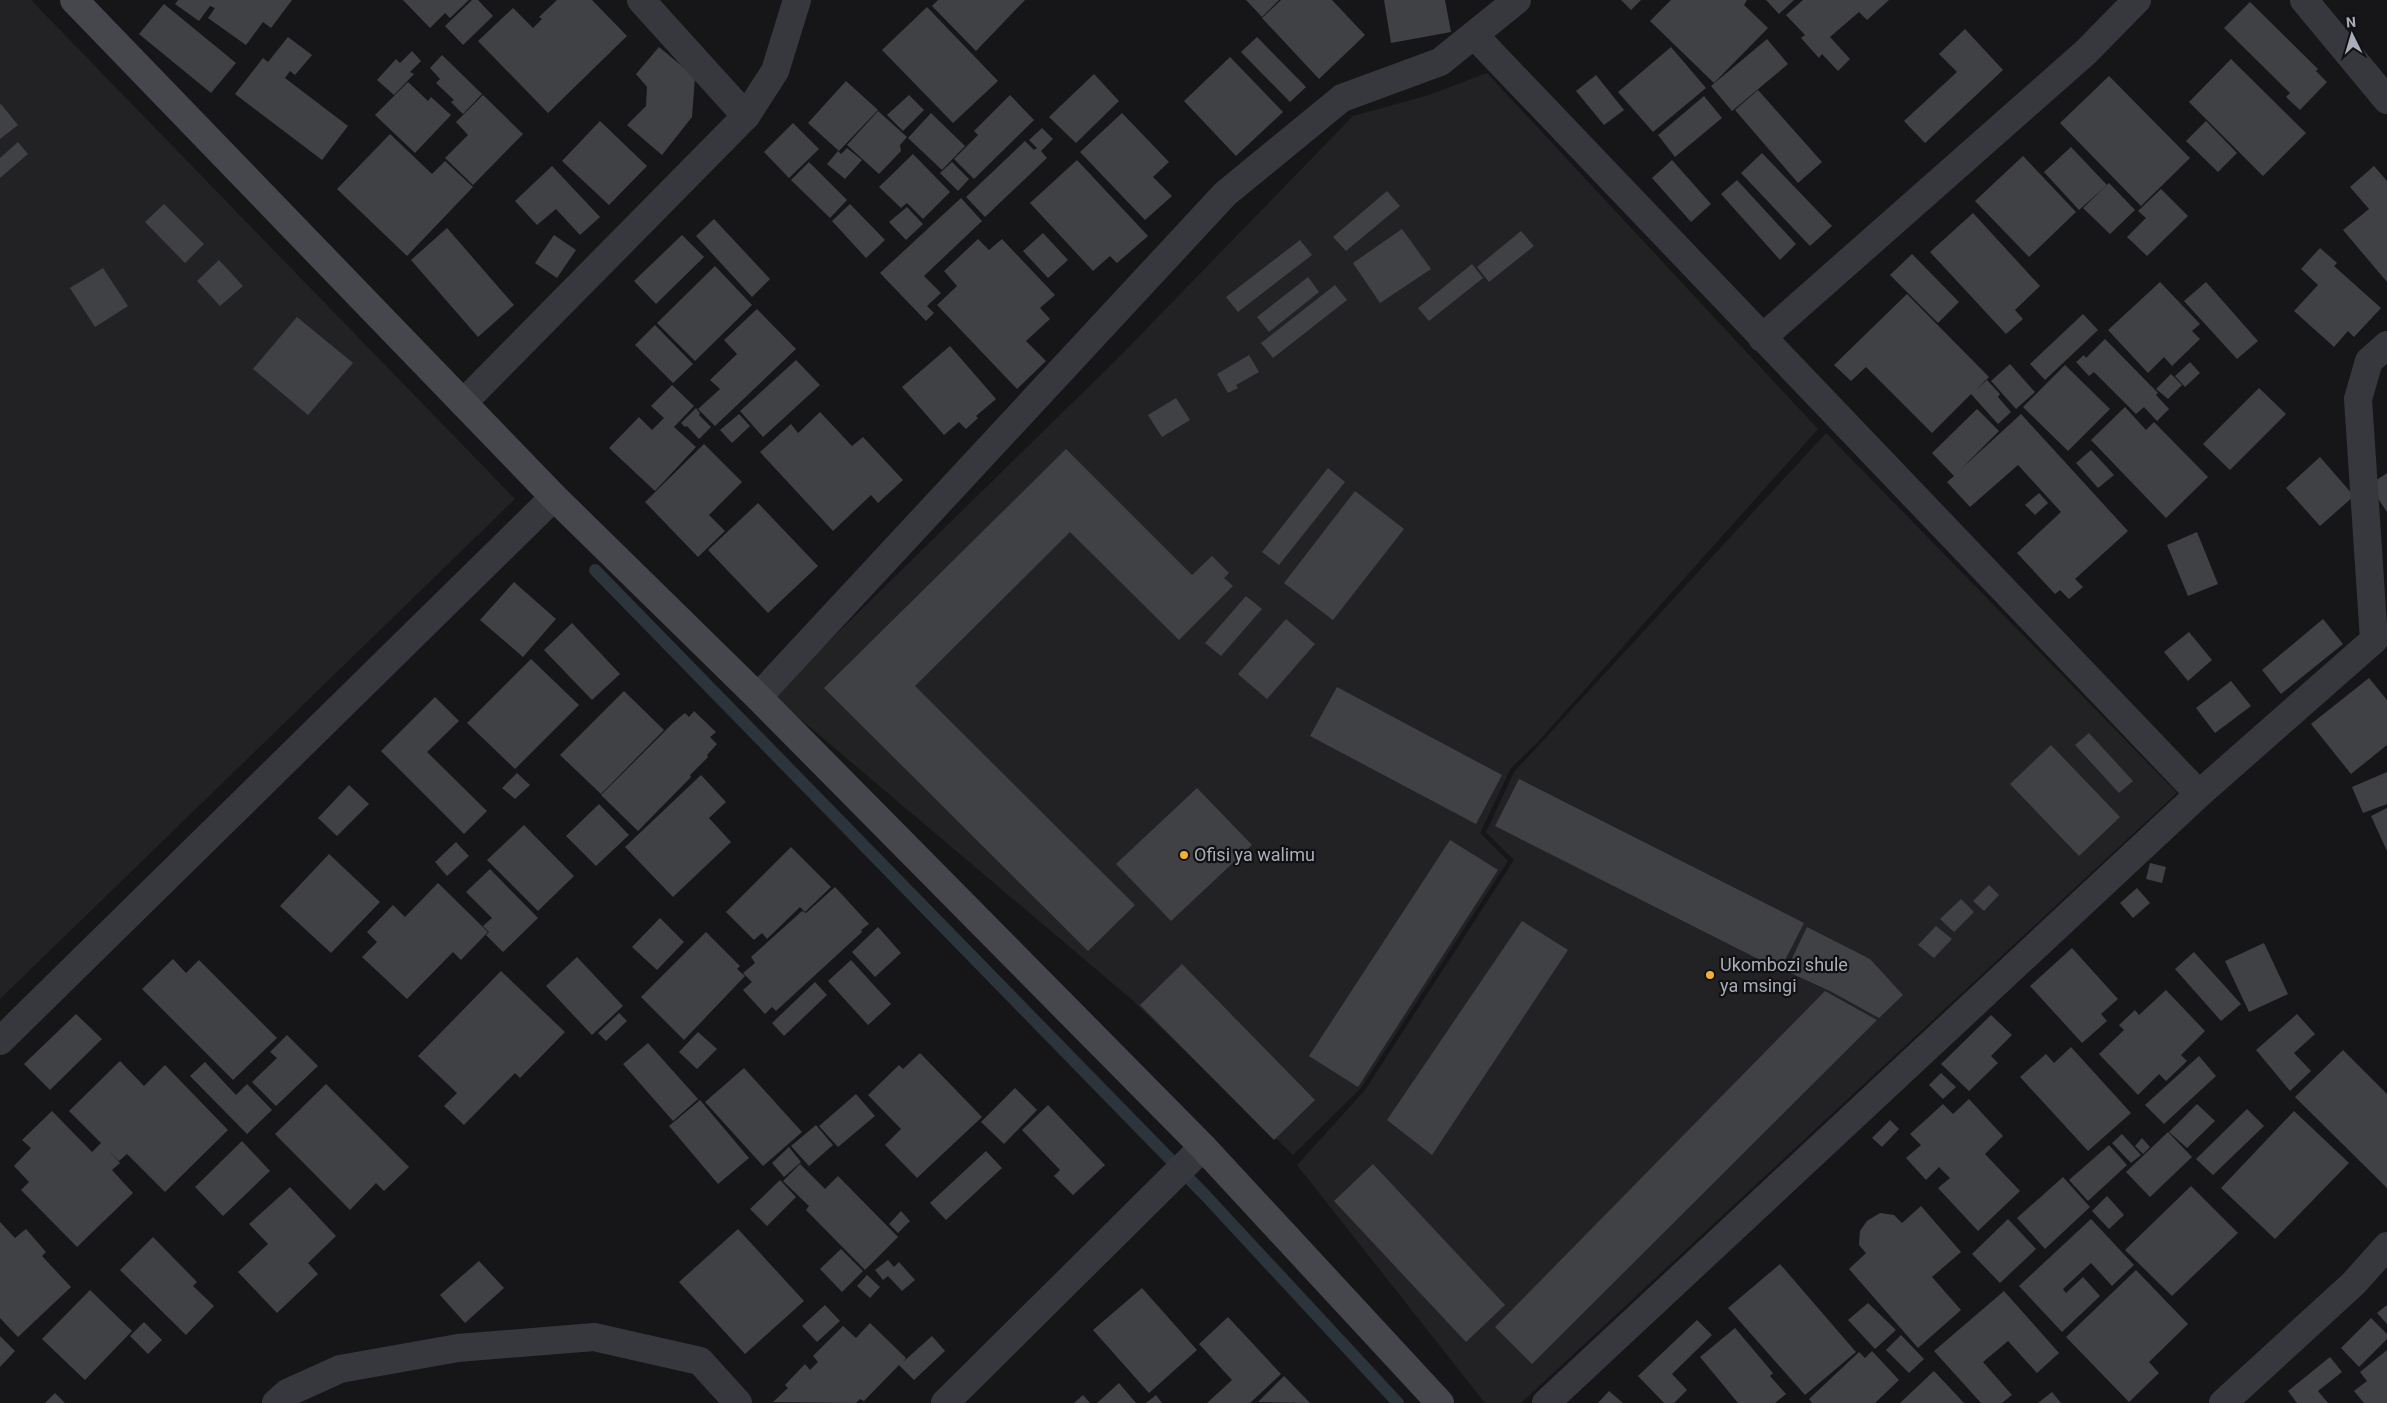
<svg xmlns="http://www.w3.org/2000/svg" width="2387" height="1403" font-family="Roboto,sans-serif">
<rect width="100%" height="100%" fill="#161618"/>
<g fill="#222225">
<path d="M0,0h31l484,499 -515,500z"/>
<path d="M1487,73l331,356 -282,315 -25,24 -31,65 28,28 -147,227 -68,67 -163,-157 -357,-302 345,-338 235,-242 76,-21z"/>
<path d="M1826,433l351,360 -656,610h-36l-188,-238 68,-75 149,-230 -28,-28 28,-60z"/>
</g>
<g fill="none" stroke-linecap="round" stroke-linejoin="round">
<path stroke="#2c353c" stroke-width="12" d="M595,570l610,625 193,208"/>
</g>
<g fill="#404145">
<path d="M178,0h114l-21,28 -8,-6 -17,23 -38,-27 7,-10 -5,-2 -11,15 -24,-17z"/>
<path d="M403,0h66l-19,18 -5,-5 -15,15z"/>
<path d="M472,0h6l15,16 -30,29 -18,-19z"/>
<path d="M557,0h35l35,36 -79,77 -70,-72 35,-33 20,20 9,-9 -3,-2z"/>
<path d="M938,0h87l-49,51 -44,-45z"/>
<path d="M1246,0h33l-17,17z"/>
<path d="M1281,0h51l33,35 -46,44 -57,-61z"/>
<path d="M1384,0h61l6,32 -60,11z"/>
<path d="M1621,0h20l-10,10z"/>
<path d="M1671,0h76l-3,5 24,23 -54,55 -64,-62z"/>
<path d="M1766,0h28l-15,14z"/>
<path d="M1803,0h86l-22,20 -8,-8 -29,25 20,22 -12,12 -16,-17 -3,4 -18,-20 4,-3 -19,-20z"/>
<path d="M2250,2l68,67 -2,2 11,11 -27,28 -14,-13 4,-4 -66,-65z"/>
<path d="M164,4l72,59 -25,30 -72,-59z"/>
<path d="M927,7l71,74 -45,42 -71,-73z"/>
<path d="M1965,29l38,41 -78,73 -21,-22 53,-49 -18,-18z"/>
<path d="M288,37l24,18 -17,20 -5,-4 -5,7 63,48 -26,34 -87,-66 28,-36 5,4z"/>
<path d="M1257,37l49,50 -16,15 -49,-50z"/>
<path d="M1767,39l21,25 -56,47 -21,-25z"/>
<path d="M659,47l36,30 -3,40 -30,38 -35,-30 19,-19 1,-19 -11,-13z"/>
<path d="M1671,47l35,41 -53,44 -35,-40z"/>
<path d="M412,51l9,10 -11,11 4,2 -20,21 -17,-15 19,-21 4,4z"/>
<path d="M442,55l40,39 -19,20 -12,-12 3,-2 -18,-17 4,-4 -10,-11z"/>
<path d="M1230,57l53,55 -47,44 -52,-55z"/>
<path d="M2231,59l75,74 -43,43 -74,-74z"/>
<path d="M1094,74l25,27 -43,42 -27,-26z"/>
<path d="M1596,75l28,35 -20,15 -28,-34z"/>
<path d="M2109,76l81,82 -49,48 -81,-83z"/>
<path d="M846,81l32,29 -39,41 -31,-28z"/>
<path d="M408,82l20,19 3,-4 20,18 -36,38 -40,-38z"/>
<path d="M1758,90l64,72 -24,21 -63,-73z"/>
<path d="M483,95l40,39 -50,51 -28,-27 23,-23 -12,-13z"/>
<path d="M909,95l15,15 -21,21 -16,-16z"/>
<path d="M1010,95l24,25 -60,59 -20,-20 24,-24 -4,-4z"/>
<path d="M1704,96l18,22 -47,39 -17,-22z"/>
<path d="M1,104l17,21 -18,14v-34z"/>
<path d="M878,111l29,26 -7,8 1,6 -22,23 -32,-29z"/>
<path d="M931,113l34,33 -23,24 -34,-32z"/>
<path d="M1122,113l47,49 -16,15 19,19 -27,24 -65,-68z"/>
<path d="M600,121l47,45 -38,39 -47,-44z"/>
<path d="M2206,121l31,32 -19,19 -32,-31z"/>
<path d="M793,123l26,26 -30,29 -25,-26z"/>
<path d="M1042,128l11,11 -12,12 6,7 -62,59 -19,-20 59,-56 9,9 3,-2 -8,-8z"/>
<path d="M390,134l42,40 13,-13 28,26 -66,69 -70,-67z"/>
<path d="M18,142l10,12 -28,24v-20z"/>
<path d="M2071,147l36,38 -28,25 -35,-38z"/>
<path d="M847,148l15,12 -17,19 -18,-15 11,-13 3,3z"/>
<path d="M1762,153l70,73 -22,20 -69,-73z"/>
<path d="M913,154l37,38 -27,27 -16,-16 -6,5 -22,-21z"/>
<path d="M2023,156l53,56 -47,45 -54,-56z"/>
<path d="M1077,160l71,76 -31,27 -7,-7 -17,15 -63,-68z"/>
<path d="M1672,160l39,44 -20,18 -39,-44z"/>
<path d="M809,162l38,38 -17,18 -39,-38z"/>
<path d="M952,162l17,17 -11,12 -18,-18z"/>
<path d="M552,166l48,51 -20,18 -24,-26 -19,16 -22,-24z"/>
<path d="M2374,166l13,15v101l-44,-52 26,-21 -19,-22z"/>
<path d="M1737,180l59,64 -16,16 -59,-66z"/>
<path d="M2109,183l26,27 -25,24 -27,-26z"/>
<path d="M2161,189l27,27 -41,40 -20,-19 19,-19 -8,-7z"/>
<path d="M1387,191l13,15 -54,45 -13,-14z"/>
<path d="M961,198l21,23 -58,55 17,17 -14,13 7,7 -8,8 -46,-48z"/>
<path d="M164,204l40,40 -19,19 -40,-41z"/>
<path d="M850,204l35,36 -19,18 -34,-37z"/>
<path d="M907,207l16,17 -17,16 -17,-18z"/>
<path d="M1973,213l67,73 -25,24 8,9 -17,15 -76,-82z"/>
<path d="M714,219l56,60 -18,18 -56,-61z"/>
<path d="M447,228l67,77 -36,32 -67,-77z"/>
<path d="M1402,229l29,40 -51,34 -27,-40z"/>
<path d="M1521,231l13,15 -45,36 -12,-15z"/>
<path d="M1043,233l25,27 -20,18 -25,-27z"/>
<path d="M554,235l22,15 -19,28 -22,-15z"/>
<path d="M682,235l22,22 -48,47 -22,-23z"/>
<path d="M978,239l11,11 13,-11 53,56 -15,13 10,11 -24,22 20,20 -29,28 -80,-84 20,-19 -13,-15z"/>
<path d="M1300,240l12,15 -74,57 -12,-15z"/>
<path d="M2320,248l17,15 -3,3 47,42 -27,29 -6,-6 -14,16 -40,-36 24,-26 -17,-16z"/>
<path d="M1912,254l47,48 -21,21 -48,-48z"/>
<path d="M219,260l24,26 -23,20 -23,-25z"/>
<path d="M1472,264l11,14 -54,43 -11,-13z"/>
<path d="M715,266l37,39 -57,56 -38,-38z"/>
<path d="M103,268l25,38 -33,21 -25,-39z"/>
<path d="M1308,277l11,15 -50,40 -12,-15z"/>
<path d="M2160,282l40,42 -8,7 8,8 -28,27 -8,-9 -16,16 -40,-43z"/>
<path d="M2206,282l52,59 -21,18 -53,-58z"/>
<path d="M1335,285l12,15 -74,58 -12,-15z"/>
<path d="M1907,294l82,83 -15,15 13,-12 13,14 -2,3 13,15 -13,12 -27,-30 -39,39 -66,-66 -15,14 -17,-16z"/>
<path d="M757,309l39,40 -81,77 -17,-17 22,-20 -10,-9 27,-26 -13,-14z"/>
<path d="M2083,314l15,16 -53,50 -15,-16z"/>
<path d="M297,317l56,46 -45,52 -55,-46z"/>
<path d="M655,325l38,39 -20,19 -38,-38z"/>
<path d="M2105,339l53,54 -2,2 13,14 -12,12 -13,-14 -8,7 -42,-42 -5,4 -13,-14 8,-7 2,3z"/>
<path d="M950,346l46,53 -20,17 2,2 -12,11 -7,-7 -15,13 -42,-48z"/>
<path d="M1249,355l10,17 -23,13 2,3 -10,5 -11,-19z"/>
<path d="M796,360l24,25 -57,52 -23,-26z"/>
<path d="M2190,362l10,11 -15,14 -10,-11z"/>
<path d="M2010,364l25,28 -19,17 -25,-28z"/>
<path d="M2065,365l45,44 -42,42 -45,-44z"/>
<path d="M2171,374l11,11 -14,14 -12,-10z"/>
<path d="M672,385l22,21 -20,21 22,20 -41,44 -46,-43 30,-31 13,13 12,-12 -13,-12z"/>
<path d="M2259,388l27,26 -56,56 -27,-26z"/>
<path d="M1176,398l14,22 -28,17 -14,-22z"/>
<path d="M2125,407l21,23 8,-8 54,55 -42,41 -75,-78z"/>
<path d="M696,408l4,5 -1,2 12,12 -12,12 -12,-13 -2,1 -4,-4z"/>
<path d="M1977,409l22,22 -38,38 60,-55 107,117 -53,48 8,8 -14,12 -9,-9 -5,4 -38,-41 44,-41 -43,-47 -48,42 -23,-25 7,-6 -22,-23z"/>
<path d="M820,412l32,34 11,-9 40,43 -25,23 -7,-8 -38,36 -73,-79 31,-28 7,9z"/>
<path d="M739,414l11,12 -18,17 -12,-13z"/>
<path d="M704,444l38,38 -33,33 16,16 -27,26 -53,-55z"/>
<path d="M1066,449l126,126 20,-19 17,17 -5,5 9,8 -54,54 -109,-108 -155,154 220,219 -47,46 -264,-263z"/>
<path d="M2091,450l23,25 -16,13 -22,-25z"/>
<path d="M2320,457l34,39 -34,30 -34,-38z"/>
<path d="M1328,468l17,14 -66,83 -17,-13z"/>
<path d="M2387,473v39l-18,-27z"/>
<path d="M1355,491l49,38 -71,91 -49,-37z"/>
<path d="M2039,493l9,10 -13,12 -10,-10z"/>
<path d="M758,503l60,63 -50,47 -60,-63z"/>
<path d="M2197,532l21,52 -30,12 -21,-51z"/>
<path d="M514,582l42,37 -33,38 -43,-37z"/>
<path d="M1246,596l16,13 -41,47 -16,-13z"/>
<path d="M1286,619l29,25 -48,55 -29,-25z"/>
<path d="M2323,619l20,25 -62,50 -19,-24z"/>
<path d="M572,623l48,51 -28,26 -48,-50z"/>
<path d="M2189,632l23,28 -24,21 -24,-29z"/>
<path d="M531,659l48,46 -64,64 -48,-46z"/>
<path d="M2369,678l18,22v45l-36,29 -40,-50z"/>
<path d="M2231,681l20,25 -36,27 -19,-25z"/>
<path d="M1337,687l165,88 -26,49 -166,-88z"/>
<path d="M624,691l40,39 -63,64 -41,-39z"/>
<path d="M435,697l24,24 -32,31 60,59 -23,23 -83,-83z"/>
<path d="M694,711l22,21 -6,5 7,7 -10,11 1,2 -18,18 1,2 -53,54 -37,-36 73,-73 11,-9 4,4z"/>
<path d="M2089,733l44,48 -14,12 -44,-48z"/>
<path d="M2051,745l69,72 -41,39 -69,-72z"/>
<path d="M2387,772v32l-24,9 -11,-26z"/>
<path d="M517,773l13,12 -15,14 -13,-11z"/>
<path d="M701,775l25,27 -17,16 22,24 -58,55 -48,-50z"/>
<path d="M1519,779l285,144 -24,47 -285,-144z"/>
<path d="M349,785l20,19 -32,32 -19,-18z"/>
<path d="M1197,788l55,57 -81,76 -55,-57z"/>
<path d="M599,804l30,31 -33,31 -30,-30z"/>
<path d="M2387,808v43l-16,-35z"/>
<path d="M524,825l50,51 -36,35 -51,-51z"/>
<path d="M1450,840l48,30 -140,217 -49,-31z"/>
<path d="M456,842l13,14 -22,20 -12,-14z"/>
<path d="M791,847l40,40 -26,25 -5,-5 -33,32 -5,-6 -8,7 -28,-28z"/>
<path d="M329,854l51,48 -49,51 -51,-47z"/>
<path d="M2150,863l16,4 -4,16 -16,-4z"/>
<path d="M490,869l48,49 -35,34 -17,-17 3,-3 -6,-6 9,-8 -26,-26z"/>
<path d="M438,883l50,49 -27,28 -8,-8 -46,47 -45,-42 15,-15 -10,-10 26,-27 12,12z"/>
<path d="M1989,885l10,10 -15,16 -11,-10z"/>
<path d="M835,887l34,37 -8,6 1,2 -86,79 -4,-4 -7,7 -22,-24 9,-8 -9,-9 12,-10 -4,-6 51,-46 4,2z"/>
<path d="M2137,888l13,15 -17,15 -13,-15z"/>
<path d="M1961,899l13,13 -20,20 -14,-13z"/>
<path d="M660,918l24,24 -27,28 -25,-23z"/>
<path d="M1522,921l46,29 -136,205 -45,-35z"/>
<path d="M1936,926l16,13 -18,19 -16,-13z"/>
<path d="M878,927l23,26 -26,24 -23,-25z"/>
<path d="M1807,927l63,32 33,36 -24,23 -49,-27 -44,-20z"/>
<path d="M706,932l34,34 -3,3 8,7 -61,64 -43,-43z"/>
<path d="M2264,943l24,51 -39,18 -24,-51z"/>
<path d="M2072,948l46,51 -17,15 6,7 -25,22 -52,-57z"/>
<path d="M2194,952l47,52 -20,17 -46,-52z"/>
<path d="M577,957l46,49 -31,29 -46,-49z"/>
<path d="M173,959l13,14 13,-13 78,78 -44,42 -91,-91z"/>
<path d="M851,960l40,44 -23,21 -40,-44z"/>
<path d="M1182,964l133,136 -41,40 -134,-135z"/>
<path d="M501,971l64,61 -45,46 -5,-5 -51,52 -20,-19 13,-13 -39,-37z"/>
<path d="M815,982l12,13 -43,41 -12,-13z"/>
<path d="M2166,990l39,41 -24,24 6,6 -21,20 -7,-7 -21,21 -39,-41 25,-24 -5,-5 16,-15 4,5z"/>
<path d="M1825,991l52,29 -345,344 -37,-37z"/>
<path d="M619,1013l8,8 -21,20 -8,-8z"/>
<path d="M76,1014l26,25 -52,51 -26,-26z"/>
<path d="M2297,1014l18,20 -21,19 17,18 -21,20 -34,-41z"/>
<path d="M1991,1015l21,20 -21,21 7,7 -29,28 -28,-27z"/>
<path d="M698,1032l19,17 -20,20 -18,-17z"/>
<path d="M287,1035l31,31 -42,40 -24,-24 25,-24 -7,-6z"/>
<path d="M648,1043l50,56 -25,22 -50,-57z"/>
<path d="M2071,1047l60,66 -43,38 -68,-74 26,-23 8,9z"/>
<path d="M2343,1050l44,44v94l-92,-91z"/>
<path d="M920,1053l62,64 -65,61 -32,-33 16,-16 -33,-34 31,-30 4,4z"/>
<path d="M2199,1056l17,20 -52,48 -19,-19z"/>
<path d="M120,1061l24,25 21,-21 63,65 -63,62 -38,-38 -8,7 -11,-11 12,13 -8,7 21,23 -56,54 -56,-57 8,-8 -15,-16 17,-18 -9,-8 30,-29 40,41 9,-9 -32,-32z"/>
<path d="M205,1062l31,33 11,-11 25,26 -25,24 -57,-58z"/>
<path d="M744,1068l58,64 -39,34 -58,-64z"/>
<path d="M1941,1073l15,14 -13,12 -14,-14z"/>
<path d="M326,1084l83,83 -25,24 -8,-8 -26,27 -75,-76z"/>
<path d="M1015,1088l22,22 -33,34 -23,-22z"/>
<path d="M856,1094l19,22 -37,31 -19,-21z"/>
<path d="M1969,1099l34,37 -18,18 35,37 -42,40 -40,-43 12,-10 -11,-11 -13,13 -20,-22 15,-13 -11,-11 33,-30 10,10z"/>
<path d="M700,1100l49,58 -31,26 -49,-58z"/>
<path d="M2197,1104l18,17 -28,27 -18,-16z"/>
<path d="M1048,1105l57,60 -32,30 -19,-19 6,-6 -38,-40z"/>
<path d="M2247,1109l17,17 -51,49 -17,-16z"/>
<path d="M2294,1111l55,52 -74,76 -54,-51z"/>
<path d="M1890,1120l9,9 -17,18 -10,-9z"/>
<path d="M816,1125l17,20 -24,21 -18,-20z"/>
<path d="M2168,1132l24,25 -42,40 -24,-25z"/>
<path d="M2122,1134l19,21 -10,8 -19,-20z"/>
<path d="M2142,1138l8,9 -7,7 -8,-8z"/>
<path d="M242,1141l28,30 -47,45 -28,-29z"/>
<path d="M2109,1145l18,20 -39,36 -19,-21z"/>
<path d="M789,1147l12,15 -17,15 -12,-14z"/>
<path d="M986,1151l16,17 -56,52 -16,-17z"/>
<path d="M800,1164l25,25 13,-13 60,61 -33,33 -59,-60 3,-4 -26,-25z"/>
<path d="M1373,1164l132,141 -39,37 -132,-141z"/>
<path d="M2063,1177l27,30 -45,42 -28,-31z"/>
<path d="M780,1180l16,17 -29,29 -17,-17z"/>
<path d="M2191,1186l47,47 -66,63 -47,-46z"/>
<path d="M290,1187l46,49 -28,27 10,11 -41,39 -39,-41 30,-28 -19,-20z"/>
<path d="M2107,1196l17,19 -15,14 -17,-18z"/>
<path d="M1921,1206l40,46 -29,25 29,33 -43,38 -69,-79 17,-16 -7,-8 1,-14 7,-10 13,-8 14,2 8,8z"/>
<path d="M901,1211l9,10 -12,12 -9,-9z"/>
<path d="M2008,1219l28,30 -36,34 -28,-29z"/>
<path d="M2091,1219l43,46 -22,21 -21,-23 -28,26 3,4 17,-16 17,19 -38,36 -43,-46z"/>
<path d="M0,1222l15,16 11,-9 20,23 -4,4 29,31 -53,50 -18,-19z"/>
<path d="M738,1229l66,72 -59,53 -66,-72z"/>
<path d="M153,1237l44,45 -4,4 21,20 -28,29 -66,-65z"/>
<path d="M841,1249l22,22 -21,21 -22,-23z"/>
<path d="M888,1260l6,7 5,-5 16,18 -13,11 -14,-15 -5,4 -8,-10z"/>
<path d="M479,1261l25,27 -39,35 -25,-28z"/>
<path d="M1780,1264l76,88 -51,43 -77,-87z"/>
<path d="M2136,1270l52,54 -39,38 10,11 -30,29 -63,-65z"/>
<path d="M867,1275l13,12 -10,11 -13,-12z"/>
<path d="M1142,1288l55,62 -48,43 -56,-63z"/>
<path d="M90,1290l42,41 -47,49 -43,-41z"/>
<path d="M2004,1291l55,62 -22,20 -29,-32 -25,21 29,33 -10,8h-21l-47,-52z"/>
<path d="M1868,1303l28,27 -21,19 -27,-29z"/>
<path d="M825,1305l15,16 -23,21 -15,-16z"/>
<path d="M2387,1305v19l-10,-11z"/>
<path d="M1228,1317l53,57 -31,29h-43l25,-23 -33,-36z"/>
<path d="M2371,1318l16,16v5l-28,28 -18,-19z"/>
<path d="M1697,1320l15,15 -40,39 15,16 -13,13h-10l-26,-27z"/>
<path d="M144,1322l18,18 -14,14 -18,-18z"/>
<path d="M870,1323l36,35 -3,4 29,-26 13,15 -31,29 -15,-15 -35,36 -4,-2 -4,4 -83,-1 15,-14 -3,-3 20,-21 5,6 8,-8 -5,-6 30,-30 13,12z"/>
<path d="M1735,1328l38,45 -3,3 16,18 -11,9h-37l-38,-46z"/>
<path d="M1901,1335l23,24 -15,14 -23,-23z"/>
<path d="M0,1336l15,15 -15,16z"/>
<path d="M2387,1350v53h-23l-10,-12 13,-10 -7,-9z"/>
<path d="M1872,1351l27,29 -24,23h-63l-3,-4 50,-47 6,6z"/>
<path d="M2330,1357l12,15 -24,19 10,12h-31l-9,-12z"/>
<path d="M1934,1371l30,32h-64z"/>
<path d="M1284,1376l26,27 -52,-1z"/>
<path d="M1119,1383l17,20h-39z"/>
<path d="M1609,1391l14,12h-25z"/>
<path d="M2052,1392l9,11h-23z"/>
<path d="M55,1393l10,10h-20z"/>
<path d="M1083,1395l7,8h-16z"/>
<path d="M1156,1395l6,8h-16z"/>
</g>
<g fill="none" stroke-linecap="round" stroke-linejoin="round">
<g stroke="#37383d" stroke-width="28">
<path d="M641,0l105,116"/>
<path d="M2304,0l83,100"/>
<path d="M1475,36l724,758"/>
<path d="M1762,338l324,-286 51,-52"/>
<path d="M463,403l283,-287 29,-45 22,-71"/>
<path d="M758,697l467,-503 117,-96 98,-36 77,-62"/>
<path d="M0,1041l554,-544"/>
<path d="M276,1403l11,-10 53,-24 118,-21 136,-11 106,24 38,42"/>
<path d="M945,1403l258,-256"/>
<path d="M1546,1403l653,-609 175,-154 -16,-241 11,-38 18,-16"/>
<path d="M2223,1403l131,-120 33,-37"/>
</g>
<path stroke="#45474d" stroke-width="28" d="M74,0l480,497 204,200 445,450 237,256"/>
</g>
<g fill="#f2b134" stroke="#111113" stroke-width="2">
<circle cx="1184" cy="855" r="5"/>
<circle cx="1710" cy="975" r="5"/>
</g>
<g text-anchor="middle" stroke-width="4.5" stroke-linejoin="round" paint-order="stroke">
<g font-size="18" fill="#a8adb8" stroke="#111113" text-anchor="start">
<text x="1194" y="861">Ofisi ya walimu</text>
<text x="1720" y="971">Ukombozi shule<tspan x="1720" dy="21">ya msingi</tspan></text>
</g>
</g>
<g transform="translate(2352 35) rotate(355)" stroke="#111113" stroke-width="4" paint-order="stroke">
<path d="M0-4L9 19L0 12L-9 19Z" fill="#a8adb8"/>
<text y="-8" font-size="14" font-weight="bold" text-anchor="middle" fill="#a8adb8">N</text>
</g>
</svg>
